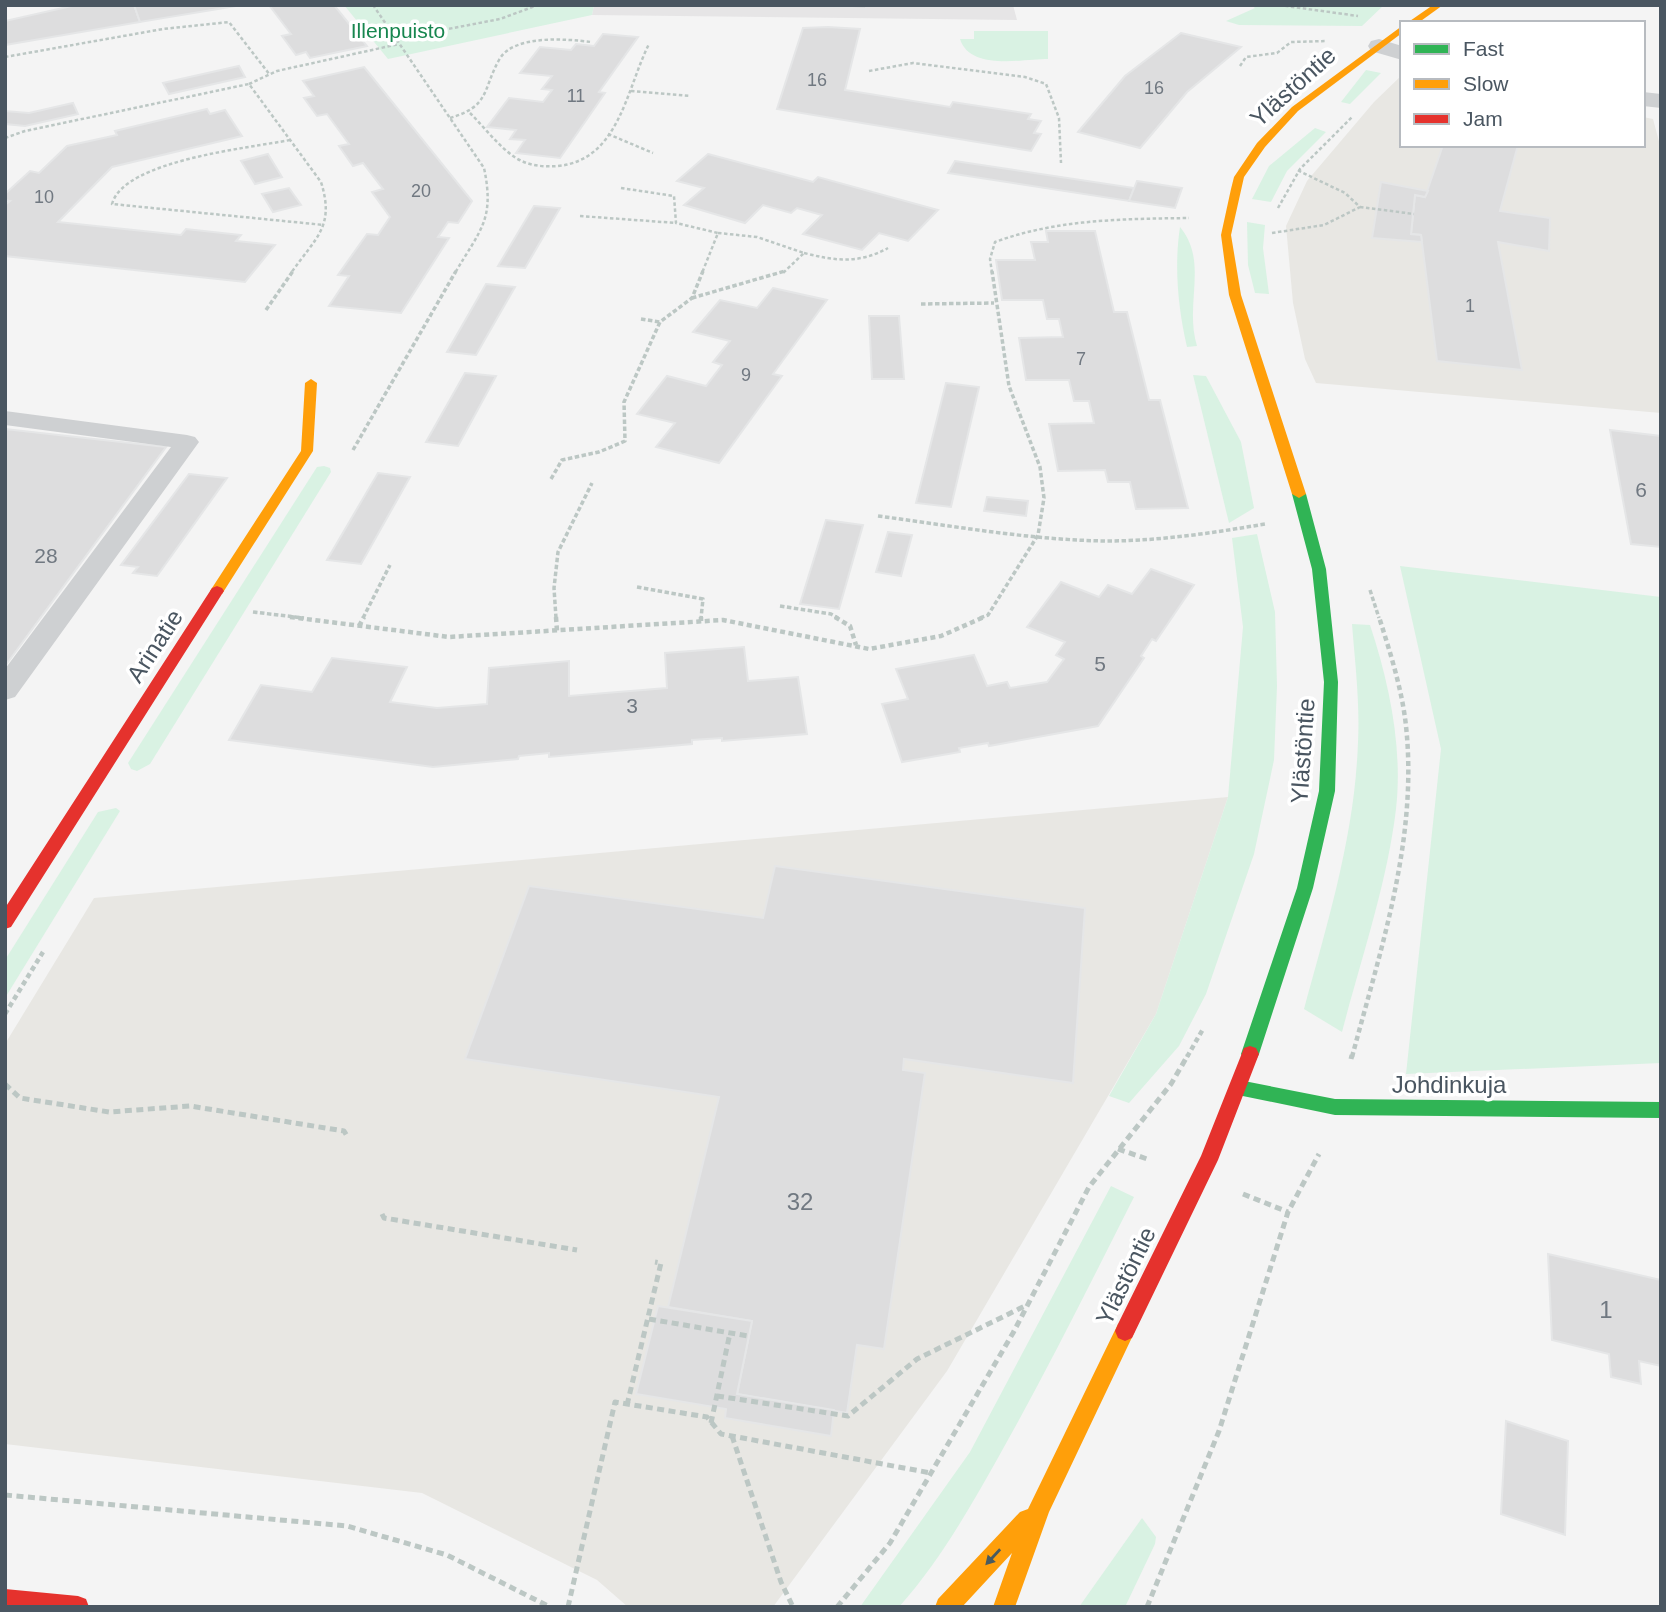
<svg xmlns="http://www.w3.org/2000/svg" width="1666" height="1612" font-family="Helvetica,sans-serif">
<rect width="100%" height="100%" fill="#f4f4f4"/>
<g fill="#e8e7e3">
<path d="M1402,75v70h241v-28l10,2 8,30v264l-345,-30 -11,-24 -12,-56 -7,-77 21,-45 67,-79z"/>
<path d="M1228,797l-72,217 -209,357 -174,236h-145l-31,-27 -175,-87 -417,-49v-400l89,-146z"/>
</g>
<path fill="#e6e5e6" d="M594,5h419l4,15 -425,-5z"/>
<g fill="#d9f2e3">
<path d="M344,5h250l-2,10 -204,44z"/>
<path d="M1251,5h133l-22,21 -123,-1 -13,-4 29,-13z"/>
<path d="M974,31h74v28c-26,0 -78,12 -88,-20h14z"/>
<path d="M1366,70l15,3 -31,31 -9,-2z"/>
<path d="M1315,128l11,4 -39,39 -16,31 -19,-3 17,-33z"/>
<path d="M1247,222l18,3 -2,23 6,46 -14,-1 -7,-28z"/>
<path d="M1180,227c29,35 4,77 17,119l-10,1c-9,-39 -13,-81 -7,-120z"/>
<path d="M1193,375l13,1 35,66 13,66 -25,15z"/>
<path d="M324,466l6,2 1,4 -181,292 -13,7 -6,-2 -3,-6 189,-296z"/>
<path d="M1257,534l18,78 2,74 -3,74 -20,94 -48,140 -27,52 -50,57 -20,-7 47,-82 72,-217 15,-170 -11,-89z"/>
<path d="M1400,566l261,31v466l-255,11 35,-325z"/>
<path d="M1352,624l18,1c19,57 33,123 26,184 -9,75 -35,150 -54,223l-38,-23c24,-88 51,-175 54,-267 2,-39 -3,-79 -6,-118z"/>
<path d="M116,808l4,3 -115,187v-38l93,-148z"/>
<path d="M1111,1186l23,11c-44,87 -87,174 -135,259 -29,52 -60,106 -100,151h-39l110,-155z"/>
<path d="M1142,1518l14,19 -1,7 -30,63h-46z"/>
</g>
<g fill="#ddddde" stroke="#e5e6e7" stroke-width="2">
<path d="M76,5h58l6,17 -135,23v-24z"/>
<path d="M134,5h108l-102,17z"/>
<path d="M269,5h65l33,41 -57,12 -4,-6 -10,3 -14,-19 9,-2z"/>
<path d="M809,5h57v4z"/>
<path d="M828,27l32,2 -15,61 105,17 3,-5 78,12 -3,5 13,2 -7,12 7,1 -10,17 -254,-42 26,-81z"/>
<path d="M1181,33l60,14 -54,45 -47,56 -62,-16 47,-56z"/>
<path d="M603,34l35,3 -39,55 6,1 -45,65 -44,-5 9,-13 -15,-1 6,-9 -29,-3 22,-29 34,4 9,-12 -10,-1 10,-13 -32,-3 20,-26 31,3 5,-6 18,2z"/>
<path d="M239,66l6,11 -76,17 -6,-11z"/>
<path d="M364,67l108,134 -14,22 -10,-1 -10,15 11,1 -48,75 -72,-7 20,-30 -11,-1 29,-41 11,1 12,-18 -18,-25 11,-3 -20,-26 -10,3 -14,-20 10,-2 -22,-30 -10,2 -13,-18 10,-2 -11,-15z"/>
<path d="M73,103l5,11 -53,12 -20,-2v-13l24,2z"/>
<path d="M207,109l3,5 15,-4 17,26 -130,31 -54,55 123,13 5,-6 55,6 -5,6 39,4 -30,37 -240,-26v-51l5,-4 -5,-1v-6l25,-23 9,2 28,-27 50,-11 -2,-4z"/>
<path d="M1443,145h75l-18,66 50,7 -1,33 -51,-9 24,128 -85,-9 -16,-126 -10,-1 4,-39 10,2z"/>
<path d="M268,154l14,23 -27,7 -14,-23z"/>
<path d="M708,154l105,28 5,-5 120,33 -30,31 -29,-8 -17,17 -59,-16 19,-19 -25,-7 -6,5 -28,-8 -18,18 -61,-18 20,-17 -27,-7z"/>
<path d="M955,161l179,27 -5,13 -181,-28z"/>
<path d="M1137,181l45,7 -7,20 -46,-7z"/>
<path d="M1381,182l47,9 -3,6 -10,-2 -4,39 10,1 1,7 -50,-4z"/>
<path d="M289,188l12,17 -28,7 -11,-18z"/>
<path d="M534,206l26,2 -35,60 -27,-2z"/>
<path d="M1046,231h49l19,81h13l22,88h11l28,108 -52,1 -6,-27h-22l-3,-12 -47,1 -9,-47 45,-1 -5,-22h-15l-5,-21h-43l-7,-42 44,-1 -4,-18h-12l-4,-19h-41l-6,-40h39l-4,-18h17z"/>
<path d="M486,284l29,3 -39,68 -29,-3z"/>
<path d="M773,288l54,12 -54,74 9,2 -63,87 -63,-16 19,-24 -38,-9 30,-38 39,10 16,-21 -9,-3 17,-21 -37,-9 27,-32 37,8z"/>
<path d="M869,316h30l5,63h-32z"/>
<path d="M465,373l31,3 -38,70 -32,-4z"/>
<path d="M946,383l33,4 -28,120 -35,-4z"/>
<path d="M5,429l161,18 -161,219z"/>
<path d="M1610,430l51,6v111l-30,-3z"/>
<path d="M378,473l32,4 -49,87 -34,-4z"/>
<path d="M189,474l38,4 -70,98 -24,-3 5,-6 -17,-2z"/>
<path d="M987,497l41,4 -2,15 -42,-5z"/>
<path d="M826,520l37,5 -24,84 -39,-5z"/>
<path d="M888,532l24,3 -11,41 -25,-4z"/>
<path d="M1151,569l43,16 -38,56 -4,-2 -11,17 3,2 -46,68 -109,20 -1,-3 -29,5 1,4 -58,10 -20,-58 26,-5 -12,-30 78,-14 13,31 20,-4 3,6 37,-6 17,-23 -8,-4 9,-13 -38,-15 34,-45 38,15 9,-12 24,9z"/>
<path d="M744,647l4,34 50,-4 9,57 -85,7v-3l-30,2v4l-143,13v-4l-30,3 -1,3 -85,8 -204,-27 32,-55 51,7 20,-34 75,9 -17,35 47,6 50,-4 2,-36 80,-7v35l98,-8 -2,-35z"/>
<path d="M775,866l310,42 -12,175 -169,-24 -1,11 22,3 -41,276 -27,-4 -10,68 -110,-19 15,-73 -84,-14 51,-210 -254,-38 64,-173 234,32z"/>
<path d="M1548,1254l113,26v86l-22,-5 2,23 -30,-7 -2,-23 -57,-14z"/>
<path d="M658,1306l94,15 -15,73 97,16 -3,26 -106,-18 1,-9 -90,-15z"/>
<path d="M1506,1421l62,20 -3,94 -64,-21z"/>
</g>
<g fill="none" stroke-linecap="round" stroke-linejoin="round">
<g stroke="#bcc7c4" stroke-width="2.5" stroke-dasharray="3.5 2.5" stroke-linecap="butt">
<path d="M373,5l111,163c11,52 -4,62 -29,105"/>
<path d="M1279,5l79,11"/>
<path d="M396,39l104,-20 38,-14"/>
<path d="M5,57l158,-28 66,-7 41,53"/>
<path d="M1240,66l6,-9 31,-4 14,-11 35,-1"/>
<path d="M869,71l44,-8 112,14 21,7 13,34 2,45"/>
<path d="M249,84l28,-13 122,-27"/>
<path d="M631,91l59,5"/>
<path d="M470,113c15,15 29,34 46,45 13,8 27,9 42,8 61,-6 68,-76 91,-122"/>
<path d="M450,118c40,-12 32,-27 49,-58 14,-26 68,-21 92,-18"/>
<path d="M608,134l45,19"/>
<path d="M5,138l20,-7 224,-47 72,98c14,45 -5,55 -30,91"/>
<path d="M290,140c-40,8 -166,20 -178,64l212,21"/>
<path d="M621,188l53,8 2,27 42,10 -16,40"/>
<path d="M1360,207l54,7"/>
<path d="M1278,208l22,-39 53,-53"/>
<path d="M580,216l96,7"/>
<path d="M718,233l39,4 47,16 -21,20"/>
<path d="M1272,233l52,-8 36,-18 -15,-14 -48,-23"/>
<path d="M804,253c31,8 55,11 84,-5"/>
<path d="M992,273l-2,-14 5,-17c63,-23 128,-23 194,-24"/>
</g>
<g stroke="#bcc7c4" stroke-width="3.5" stroke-dasharray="4.5 2.5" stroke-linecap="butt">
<path d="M692,298l93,-27"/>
<path d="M921,304l73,-1"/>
<path d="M266,310l27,-39"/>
<path d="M641,319l19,3"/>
<path d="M353,450l103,-179"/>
<path d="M551,479l11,-19 37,-8 26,-11 -1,-39 36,-80 32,-24 11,-27"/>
<path d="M878,516c76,10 152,24 228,25 54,0 106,-8 159,-17"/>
<path d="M637,587l66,12 -2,19"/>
<path d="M1370,590l9,28"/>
<path d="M780,606l51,8 7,4"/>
<path d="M253,612l51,6"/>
<path d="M363,618l27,-53"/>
<path d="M556,618l-2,-30 4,-36 34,-69"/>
<path d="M980,618l8,-3 50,-80 6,-37 -4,-31 -31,-81 -17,-115"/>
</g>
<g stroke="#bcc7c4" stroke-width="4.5" stroke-dasharray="5 3.5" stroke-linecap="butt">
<path d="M290,617l159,20 274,-17 146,29 72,-13 43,-19"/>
<path d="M556,617l1,14"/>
<path d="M835,617l15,9 6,19"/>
<path d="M701,621v-4"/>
<path d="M359,626l5,-9"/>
<path d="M5,1014l38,-62"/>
<path d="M1187,1057l16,-28"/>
<path d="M1352,1057c29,-109 66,-218 54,-331 -4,-37 -16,-74 -27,-109"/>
</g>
<g stroke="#bcc7c4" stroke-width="5" stroke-dasharray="7 4.5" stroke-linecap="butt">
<path d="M1351,1059l1,-4"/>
<path d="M5,1084l15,14 89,14 81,-6 154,25 3,5"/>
<path d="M1118,1149l32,11"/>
<path d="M1243,1194l45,18"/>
<path d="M382,1214l2,4 193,32"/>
<path d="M649,1319l99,17"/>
<path d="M717,1396l131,20 69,-57 110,-54"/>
<path d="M627,1405l34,-142 -6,-1"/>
<path d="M711,1423l19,-90"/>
<path d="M732,1436l49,146 12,25"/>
<path d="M5,1495l342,31 100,29 103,52"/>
<path d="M568,1607l47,-205 92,15 14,17 210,39"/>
<path d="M837,1607l53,-64 123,-210 76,-146 82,-103 17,-29"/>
<path d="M1147,1607l72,-176 69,-219 31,-58"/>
</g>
<path fill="#ced0d2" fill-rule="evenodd" d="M5,411l182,24 8,2 4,5 -184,255 -10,3v-31l166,-222 -166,-22z"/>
<g fill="#ced0d2" fill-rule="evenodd">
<path d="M1379,39l23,7v14l-31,-9 -3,-5 3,-5z"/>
<path d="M1643,92l18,2v14l-18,-2z"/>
</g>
<g fill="#30b455" fill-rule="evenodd">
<path d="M1299,490l7,4 20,75 12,113 -3,109 -22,97 -54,166 -3,6 -6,2 -6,-2 -3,-6 56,-166 22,-97 5,-109 -12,-113 -20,-75z"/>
<path d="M1239,1080l96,19 326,3v16l-326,-3 -102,-21 -3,-6 3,-6z"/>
</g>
<g fill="#ff9f0a" fill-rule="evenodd">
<path d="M1433,5h10l-25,18h-11z"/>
<path d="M1402,26v7l-104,78 -33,36 -21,30 -13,58 10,60 65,199 -7,4 -7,-4 -63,-199 -8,-60 10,-46 3,-12 23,-34 35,-36z"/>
<path d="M311,379l6,4 -4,68 -91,143h-10l-2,-3 2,-3 89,-137 4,-68z"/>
<path d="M1125,1321l7,3 3,7 -86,181 -34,95h-22l19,-54 -50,54h-27l3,-8 82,-87 8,-3 90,-185z"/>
</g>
<g fill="#e5322d" fill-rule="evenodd">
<path d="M217,586l5,2 2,3 -2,3 -211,333 -6,2v-21l207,-320z"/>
<path d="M1250,1046l6,2 3,6 -41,106 -86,178 -7,3 -7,-3 -3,-7 3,-7 83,-168 43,-108z"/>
<path d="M5,1589l73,7 8,3 3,8h-84z"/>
</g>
</g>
<defs><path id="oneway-solid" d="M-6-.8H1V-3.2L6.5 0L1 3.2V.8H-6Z" transform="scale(1.75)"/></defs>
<use fill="#495b60" href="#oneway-solid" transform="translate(993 1557) rotate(133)"/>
<g text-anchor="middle" stroke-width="7" stroke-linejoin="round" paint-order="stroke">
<g font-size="18" fill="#707881">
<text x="817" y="86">16</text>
<text x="1154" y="94">16</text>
<text x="576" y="102">11</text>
<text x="421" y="197">20</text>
<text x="44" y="203">10</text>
<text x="1470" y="312">1</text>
<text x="1081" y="365">7</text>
<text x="746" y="381">9</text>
</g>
<g font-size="21" fill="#17864f" stroke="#fff">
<text x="398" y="38">Illenpuisto</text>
</g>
<g font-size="21" fill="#707881">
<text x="1641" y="497">6</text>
<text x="46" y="563">28</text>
<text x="1100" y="671">5</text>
<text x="632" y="713">3</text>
</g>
<g font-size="24" fill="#4a5661" stroke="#fff">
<text transform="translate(1293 87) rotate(-42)" y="8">Ylästöntie</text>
<text transform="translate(155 646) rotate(-57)" y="8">Arinatie</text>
<text transform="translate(1303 751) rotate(-86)" y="8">Ylästöntie</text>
<text x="1449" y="1093">Johdinkuja</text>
<text transform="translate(1126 1276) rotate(-64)" y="8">Ylästöntie</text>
</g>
<g font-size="24" fill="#707881">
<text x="800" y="1210">32</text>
<text x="1606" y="1318">1</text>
</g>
</g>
<rect width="1666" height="1612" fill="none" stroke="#4a5661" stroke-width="14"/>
<rect x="1400" y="21" width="245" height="126" fill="#ffffff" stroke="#b7bbc0" stroke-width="2"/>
<rect x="1414" y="44" width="35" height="10" fill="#30b455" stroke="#b7bbc0" stroke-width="2"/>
<text x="1463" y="56" font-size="21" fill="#4a5661">Fast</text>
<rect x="1414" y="79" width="35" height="10" fill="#ff9f0a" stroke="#b7bbc0" stroke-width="2"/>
<text x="1463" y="91" font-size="21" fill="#4a5661">Slow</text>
<rect x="1414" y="114" width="35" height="10" fill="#e5322d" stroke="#b7bbc0" stroke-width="2"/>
<text x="1463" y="126" font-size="21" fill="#4a5661">Jam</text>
</svg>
